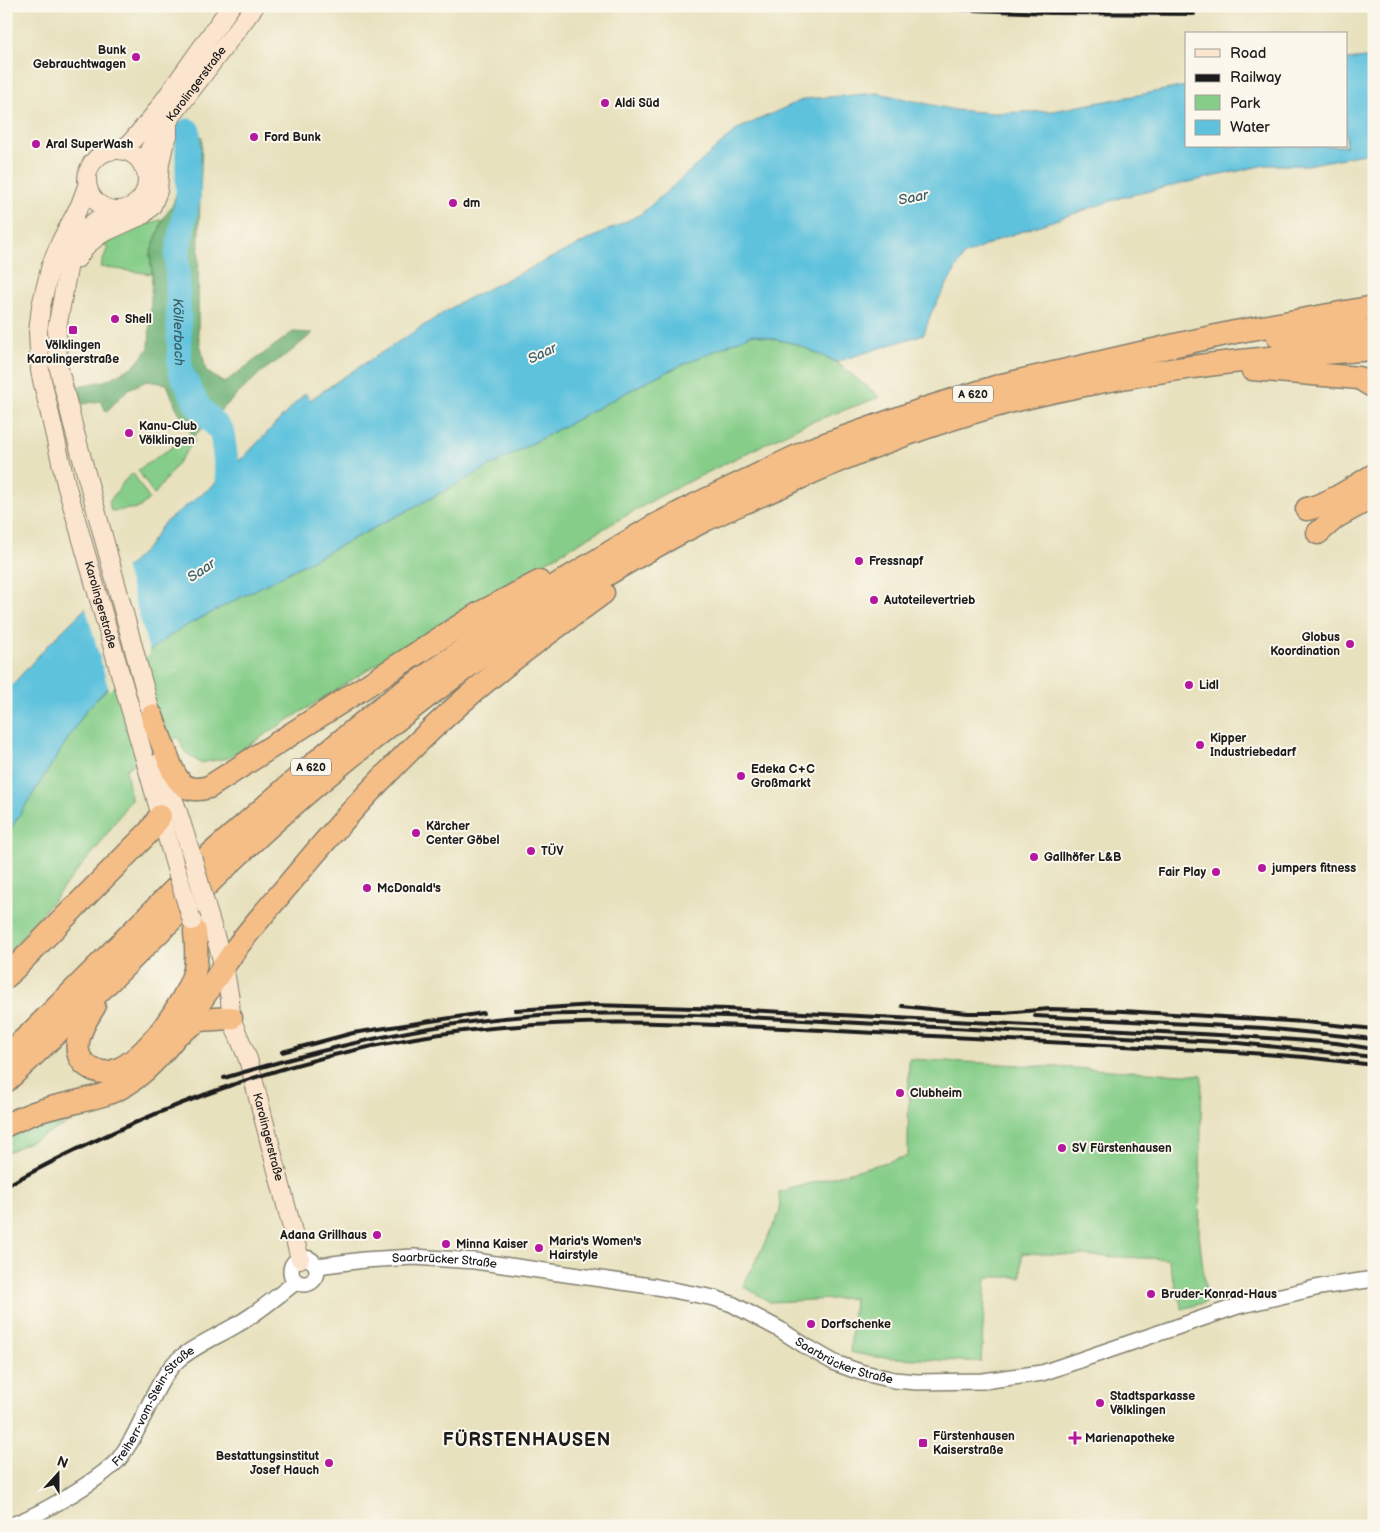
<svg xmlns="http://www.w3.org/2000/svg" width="1380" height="1532" font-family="'Balsamiq Sans',sans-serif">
<rect width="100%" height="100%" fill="#fbf7ec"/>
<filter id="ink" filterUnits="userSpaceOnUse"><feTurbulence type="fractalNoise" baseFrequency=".02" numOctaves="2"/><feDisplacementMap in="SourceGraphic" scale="10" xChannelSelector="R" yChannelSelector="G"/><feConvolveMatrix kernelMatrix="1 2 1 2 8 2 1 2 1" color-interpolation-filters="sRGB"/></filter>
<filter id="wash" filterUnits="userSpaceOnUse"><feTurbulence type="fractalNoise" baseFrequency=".0096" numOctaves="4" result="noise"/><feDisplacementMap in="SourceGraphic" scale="20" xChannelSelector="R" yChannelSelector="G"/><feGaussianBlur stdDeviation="1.12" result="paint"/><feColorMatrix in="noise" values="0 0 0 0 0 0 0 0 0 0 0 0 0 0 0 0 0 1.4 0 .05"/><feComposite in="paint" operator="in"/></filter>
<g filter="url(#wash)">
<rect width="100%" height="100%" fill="#e8e1be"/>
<g fill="#85cd88" stroke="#507452">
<path d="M163,219l-13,35 2,20 -52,-7 8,-20 -5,-2 27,-15z"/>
<path d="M753,334l43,10 40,18 44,35 -77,28 -141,70 -188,108 -246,155 -28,5 -15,-11 -7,-15 -52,32 5,30 -31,45 -94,112v-120l81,-127 42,-43 49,-36 244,-127 233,-126z"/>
<path d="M190,435l5,5 -41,55 -16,-25z"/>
<path d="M133,473l16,26 -10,9 -28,3 -2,-9 16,-22z"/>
<path d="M909,1059l293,16 -3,159 8,68 -25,7 -14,-50 -146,-6 -1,24h-35l-5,85 -107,-5 -24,-5 4,-54 -84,4 -27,-16 37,-74 -1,-20 129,-36z"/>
<path d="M84,1110l2,5 -80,38v-14l35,-16z"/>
</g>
<path fill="#6cb074" stroke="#446648" d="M190,128l12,9 -3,89 -1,107 8,38 18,12 69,-51 20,1 -24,20 -28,19 -68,65 -17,-30 -9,-23 -20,-3 -19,8 -22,23 -5,-11 -19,3 -4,-18 27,-5 29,-15 15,-18 3,-74 -2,-20 13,-35 10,-15 5,-16 1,-45z"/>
<path fill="#5fc2dd" stroke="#3e6f7c" d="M1374,57v95l-67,13h-42l-142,32 -121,41 -39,18 -32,57 -7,21 -88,28 -40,-18 -43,-10 -98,43 -233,126 -244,127 -49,36 -42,43 -81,127v-144l41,-46 100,-98 17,-25 51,-39 5,-10 -1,-15 5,-6 13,8 6,-3 62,-65 5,7 35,-24 114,-73 182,-89 97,-85 66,-30 74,-6 77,17 38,3 60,-2 133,-25v60h160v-86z"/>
<path fill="#e8e1be" d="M125,566l25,88 -19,14 -22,23 -24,-86z"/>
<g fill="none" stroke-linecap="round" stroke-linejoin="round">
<path stroke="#5fc2dd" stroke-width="25" id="s1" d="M188,131v67l-11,56 3,116 18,36 24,26 7,54"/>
</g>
</g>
<g filter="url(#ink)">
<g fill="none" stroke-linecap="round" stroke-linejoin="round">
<defs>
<g id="tertiary">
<circle cx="304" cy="1271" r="13"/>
<path id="s2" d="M317,1266l47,-6 50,-3 61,4 182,26 57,11 18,6 47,25 28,18 28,16 25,9 34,8 23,2 66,-1 59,-8 196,-67 82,-19 54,-8"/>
<path id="s3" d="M8,1526c27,-8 90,-45 110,-66 5,-6 9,-13 13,-19 13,-22 29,-67 48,-82 17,-14 39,-23 59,-35 20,-11 39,-28 58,-42"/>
</g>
<g id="secondary">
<circle cx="117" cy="180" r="30"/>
<path d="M122,150l9,-8 22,-26 78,-110"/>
<path id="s4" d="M142,165l10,-21 10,-15 93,-123"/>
<path id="s5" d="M87,186l-7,19 -19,36 -10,24 -10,41 -3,26 2,39 26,113 111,388"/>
<path d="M113,210l-15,9 -13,10 -5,7 -11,27 -12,65 1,37 16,64 78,287 2,13"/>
<path d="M77,259l9,-13 15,-12 42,-19 9,-9 6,-15 2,-28 4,-18 4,-9v-14"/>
<path d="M160,762l16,44 16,50"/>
<path id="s6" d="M206,906l18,60 6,33 1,19 17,41 52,200"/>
</g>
<g id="motorway">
<path d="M1278,337l96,-7"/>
<path d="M1252,369l107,9 15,9"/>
<path d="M1307,509c25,-6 45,-21 67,-34"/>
<path d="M1318,533l18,-16 38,-21"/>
<path d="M152,716c4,12 9,24 14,37 8,22 14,43 43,34l269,-173 61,-32"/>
<path d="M6,977l144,-146 10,-15"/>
<path d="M94,1007c-12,18 -29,48 -2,62 7,3 14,5 22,2 31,-10 71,-68 80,-98 4,-14 2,-27 1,-42"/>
<path d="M181,1032l18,-12 32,-2"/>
<path d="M6,1056l24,-22 174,-174 120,-105 58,-48 163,-115 109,-66 41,-21 119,-57 113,-40 75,-23 178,-41 55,-12 139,-25"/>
<path d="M6,1081c112,-103 214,-218 332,-314 113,-93 235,-180 365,-246 27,-13 54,-24 81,-36 73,-34 148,-62 225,-83 120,-31 242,-44 365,-53"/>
<path d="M6,1125c11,-5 23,-11 34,-14 28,-9 66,-12 90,-29 42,-29 75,-89 104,-131 18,-25 40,-49 60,-73 52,-63 108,-124 170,-178 44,-39 92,-72 139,-107"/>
</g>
</defs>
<use href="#tertiary" stroke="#827e6d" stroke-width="18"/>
<use href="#secondary" stroke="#827e6d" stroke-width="20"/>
<use href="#motorway" stroke="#827e6d" stroke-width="25"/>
<use href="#tertiary" stroke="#fff" stroke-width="15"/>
<use href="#secondary" stroke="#fbe5cf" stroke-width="18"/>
<use href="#motorway" stroke="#f6be87" stroke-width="22"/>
<g stroke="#1c1c1c" stroke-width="4">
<path d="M870,6l181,7 143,1"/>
<path d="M902,1006l66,7h36l45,-4 74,2 182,11 69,7"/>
<path d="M515,1010l79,-5 133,4 511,27 98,7 38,6"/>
<path d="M1035,1016l229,12 110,11"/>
<path d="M282,1052l71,-19 130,-20"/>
<path d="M224,1078c103,-31 208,-56 316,-63 62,-3 124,-1 186,1l512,27 136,14"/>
<path d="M6,1186c130,-71 263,-123 409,-148 142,-24 280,-15 423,-7 132,7 265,14 398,21l68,5 70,8"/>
</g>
<defs>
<g id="secondary-bridge">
<path d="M192,856l14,50"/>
<path d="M177,872l15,49"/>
</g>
</defs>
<use href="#secondary-bridge" stroke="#827e6d" stroke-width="20" stroke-linecap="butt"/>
<use href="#secondary-bridge" stroke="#fbe5cf" stroke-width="18"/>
</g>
</g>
<g fill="#b5179e" stroke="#fbf7ec" stroke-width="2">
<circle cx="136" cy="57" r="5"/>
<circle cx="605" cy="103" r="5"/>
<circle cx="254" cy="137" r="5"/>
<circle cx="36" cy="144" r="5"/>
<circle cx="453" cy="203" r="5"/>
<circle cx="115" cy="319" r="5"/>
<rect x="68" y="325" width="10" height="10" rx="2.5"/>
<circle cx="129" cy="433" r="5"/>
<circle cx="859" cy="561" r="5"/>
<circle cx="874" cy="600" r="5"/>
<circle cx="1350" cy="644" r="5"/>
<circle cx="1189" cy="685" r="5"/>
<circle cx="1200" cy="745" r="5"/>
<circle cx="741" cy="776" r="5"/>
<circle cx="416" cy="833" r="5"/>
<circle cx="531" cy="851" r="5"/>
<circle cx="1034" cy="857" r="5"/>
<circle cx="1262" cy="868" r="5"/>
<circle cx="1216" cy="872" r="5"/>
<circle cx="367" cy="888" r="5"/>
<circle cx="900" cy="1093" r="5"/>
<circle cx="1062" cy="1148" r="5"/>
<circle cx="377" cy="1235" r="5"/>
<circle cx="446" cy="1244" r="5"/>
<circle cx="539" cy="1248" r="5"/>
<circle cx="1151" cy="1294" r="5"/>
<circle cx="811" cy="1324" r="5"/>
<circle cx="1100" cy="1403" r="5"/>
<path d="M1072.5 1430.5h5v5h5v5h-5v5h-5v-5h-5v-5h5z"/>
<rect x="918" y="1438" width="10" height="10" rx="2.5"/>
<circle cx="329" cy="1463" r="5"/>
</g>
<g text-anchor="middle" stroke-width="4" stroke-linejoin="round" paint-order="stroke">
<g fill="#fbf7ec" stroke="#5f5e5a" stroke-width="1">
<rect x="953" y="385.5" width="40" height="17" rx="4"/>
<rect x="291" y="758.5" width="40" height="17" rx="4"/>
</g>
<g font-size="11" font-weight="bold" fill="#1c1c1c">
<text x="973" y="398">A 620</text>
<text x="311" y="771">A 620</text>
</g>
<g font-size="12" font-weight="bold" fill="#1c1c1c" stroke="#fbf7ec" text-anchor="start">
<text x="126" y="54" text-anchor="end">Bunk<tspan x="126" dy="14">Gebrauchtwagen</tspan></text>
<text x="615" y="107">Aldi Süd</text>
<text x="264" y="141">Ford Bunk</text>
<text x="46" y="148">Aral SuperWash</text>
<text x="463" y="207">dm</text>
<text x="125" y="323">Shell</text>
<text x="73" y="349" text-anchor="middle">Völklingen<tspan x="73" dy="14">Karolingerstraße</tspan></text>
<text x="139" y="430">Kanu-Club<tspan x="139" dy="14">Völklingen</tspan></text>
<text x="869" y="565">Fressnapf</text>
<text x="884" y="604">Autoteilevertrieb</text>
<text x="1340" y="641" text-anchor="end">Globus<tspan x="1340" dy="14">Koordination</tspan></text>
<text x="1199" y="689">Lidl</text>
<text x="1210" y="742">Kipper<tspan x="1210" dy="14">Industriebedarf</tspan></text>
<text x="751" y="773">Edeka C+C<tspan x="751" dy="14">Großmarkt</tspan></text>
<text x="426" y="830">Kärcher<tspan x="426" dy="14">Center Göbel</tspan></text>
<text x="541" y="855">TÜV</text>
<text x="1044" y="861">Gallhöfer L&amp;B</text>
<text x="1272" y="872">jumpers fitness</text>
<text x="1206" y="876" text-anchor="end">Fair Play</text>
<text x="377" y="892">McDonald's</text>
<text x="910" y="1097">Clubheim</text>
<text x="1072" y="1152">SV Fürstenhausen</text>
<text x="367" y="1239" text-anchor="end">Adana Grillhaus</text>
<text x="549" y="1245">Maria's Women's<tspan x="549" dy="14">Hairstyle</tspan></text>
<text x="456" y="1248">Minna Kaiser</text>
<text x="1161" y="1298">Bruder-Konrad-Haus</text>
<text x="821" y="1328">Dorfschenke</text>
<text x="1110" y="1400">Stadtsparkasse<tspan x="1110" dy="14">Völklingen</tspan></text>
<text x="933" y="1440">Fürstenhausen<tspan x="933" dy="14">Kaiserstraße</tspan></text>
<text x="1085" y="1442">Marienapotheke</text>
<text x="319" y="1460" text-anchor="end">Bestattungsinstitut<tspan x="319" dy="14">Josef Hauch</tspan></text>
</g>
<g font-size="12" fill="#1c1c1c" stroke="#fbf7ec">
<text dy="4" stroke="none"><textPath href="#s4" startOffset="98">Karolingerstraße</textPath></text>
<text dy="4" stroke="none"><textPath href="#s5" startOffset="436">Karolingerstraße</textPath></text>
<text dy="4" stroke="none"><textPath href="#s6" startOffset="240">Karolingerstraße</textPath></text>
<text dy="4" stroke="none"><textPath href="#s2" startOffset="128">Saarbrücker Straße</textPath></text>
<text dy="4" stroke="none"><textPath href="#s2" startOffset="546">Saarbrücker Straße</textPath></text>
<text dy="4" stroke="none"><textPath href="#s3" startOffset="194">Freiherr-vom-Stein-Straße</textPath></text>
</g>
<g font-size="14" font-style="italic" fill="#375e69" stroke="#fbf7ec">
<text transform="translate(913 197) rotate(-11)" y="5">Saar</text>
<text dy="5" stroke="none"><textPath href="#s1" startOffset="202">Köllerbach</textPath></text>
<text transform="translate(542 353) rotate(-26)" y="5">Saar</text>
<text transform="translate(201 570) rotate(-34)" y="5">Saar</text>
</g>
<g font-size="18" font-weight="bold" letter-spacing="1" fill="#1c1c1c" stroke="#fbf7ec">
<text x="527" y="1446">FÜRSTENHAUSEN</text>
</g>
</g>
<rect width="1380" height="1532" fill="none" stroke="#fbf7ec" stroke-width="25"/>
<rect x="1185" y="32" width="162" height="115" fill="#fbf7ec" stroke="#a29f99"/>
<rect x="1195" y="49" width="25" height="8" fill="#fbe5cf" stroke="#a29f99"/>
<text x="1230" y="58" font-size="15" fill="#1c1c1c">Road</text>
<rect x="1195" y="74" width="25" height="8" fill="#1c1c1c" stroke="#a29f99"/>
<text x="1230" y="82" font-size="15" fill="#1c1c1c">Railway</text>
<rect x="1195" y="95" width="25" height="15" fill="#85cd88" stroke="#a29f99"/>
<text x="1230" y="108" font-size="15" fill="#1c1c1c">Park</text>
<rect x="1195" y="120" width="25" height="15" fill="#5fc2dd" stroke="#a29f99"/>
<text x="1230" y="132" font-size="15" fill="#1c1c1c">Water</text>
<g transform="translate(58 1474) rotate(21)" stroke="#fbf7ec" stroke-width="4" paint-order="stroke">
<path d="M0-4L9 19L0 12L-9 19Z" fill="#1c1c1c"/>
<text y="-8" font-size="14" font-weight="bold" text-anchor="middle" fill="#1c1c1c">N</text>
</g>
</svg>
